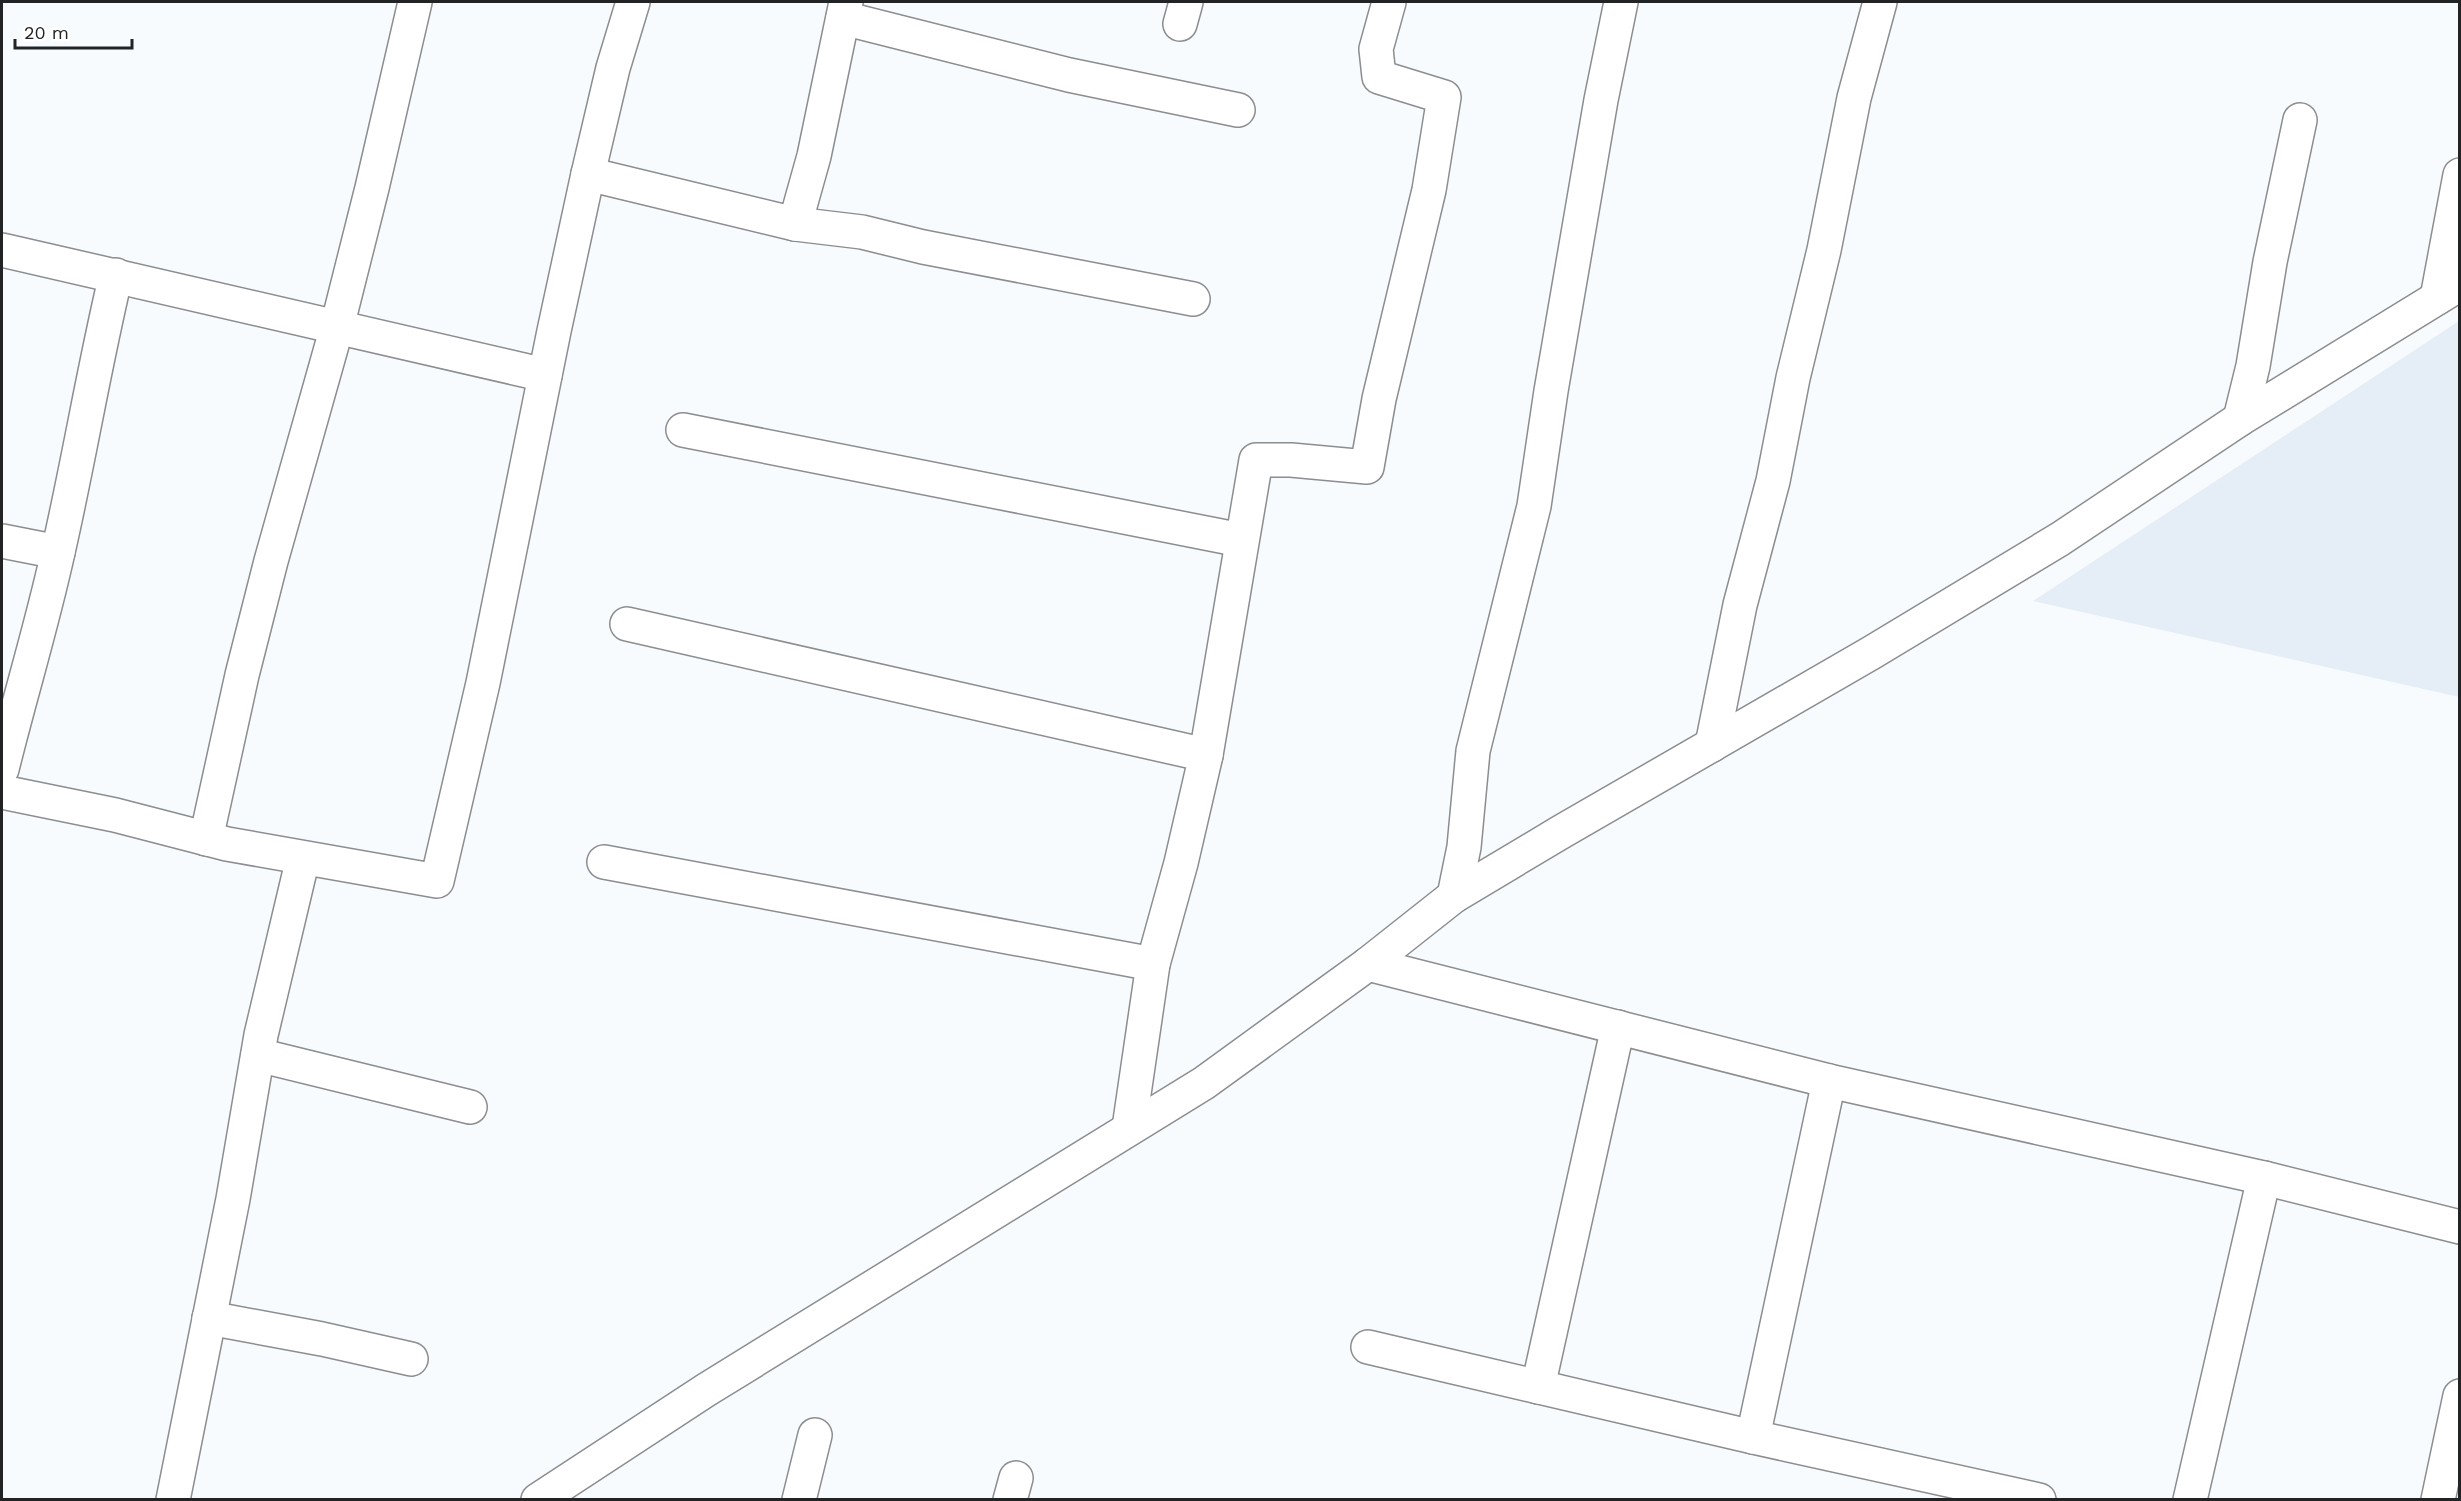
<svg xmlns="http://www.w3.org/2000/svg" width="2461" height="1501" font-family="'Work Sans',sans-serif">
<rect width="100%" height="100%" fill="#f8fbfe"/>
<path fill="#e5eef6" d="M2459,321v376l-426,-96z"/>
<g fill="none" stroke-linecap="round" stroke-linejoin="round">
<defs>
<g id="minor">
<path d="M843,18l226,57 169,35"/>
<path d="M1180,24l6,-22"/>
<path d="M588,174l207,50 67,8 61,15 270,52"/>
<path d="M795,224l19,-68 32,-154"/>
<path d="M2,250l543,125"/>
<path d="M2437,298l23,-123"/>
<path d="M2240,419l13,-53 17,-104 30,-142"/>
<path d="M683,430l558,110"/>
<path d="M2,541l56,11"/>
<path d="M627,624l579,131"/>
<path d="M1712,745l28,-140 33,-124 20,-103 31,-128 30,-152 26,-96"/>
<path d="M2,769c18,-73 40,-144 56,-217 21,-92 36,-185 58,-277"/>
<path d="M2,792l113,23 112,29 210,37 46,-198 71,-352 34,-157 25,-106 20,-66"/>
<path d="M206,839l36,-164 29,-114 66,-234 35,-139 43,-186"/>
<path d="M604,862l549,102"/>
<path d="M1454,896l10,-49 9,-96 61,-245 17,-115 50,-291 20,-98"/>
<path d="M1368,964l461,117 435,97 196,49"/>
<path d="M258,1055l212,52"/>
<path d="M1129,1128l24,-164 28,-101 25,-108 50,-295h35l76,7 12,-68 50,-209 15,-93 -65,-20 -3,-28 13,-47"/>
<path d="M209,1318l113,21 89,20"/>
<path d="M1368,1347l385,90 286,63"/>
<path d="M1538,1387l80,-360"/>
<path d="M1753,1437l76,-356"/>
<path d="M173,1500l60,-301 28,-164 42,-177"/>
<path d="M538,1500l168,-110 498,-307 164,-119 86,-68 107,-64 310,-179 189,-114 180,-120 220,-135"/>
<path d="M799,1500l16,-65"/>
<path d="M1010,1500l6,-22"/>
<path d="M2190,1500l74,-322"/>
<path d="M2438,1500l22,-104"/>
</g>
</defs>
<use href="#minor" stroke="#8b8d90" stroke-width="36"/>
<use href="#minor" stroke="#fff" stroke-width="33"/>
</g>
<rect width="2461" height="1501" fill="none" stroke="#222324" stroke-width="6"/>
<path d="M15 39v9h117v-9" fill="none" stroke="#222324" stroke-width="3"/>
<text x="24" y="39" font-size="18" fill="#222324" stroke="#ffffff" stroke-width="4.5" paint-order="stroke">20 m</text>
</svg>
